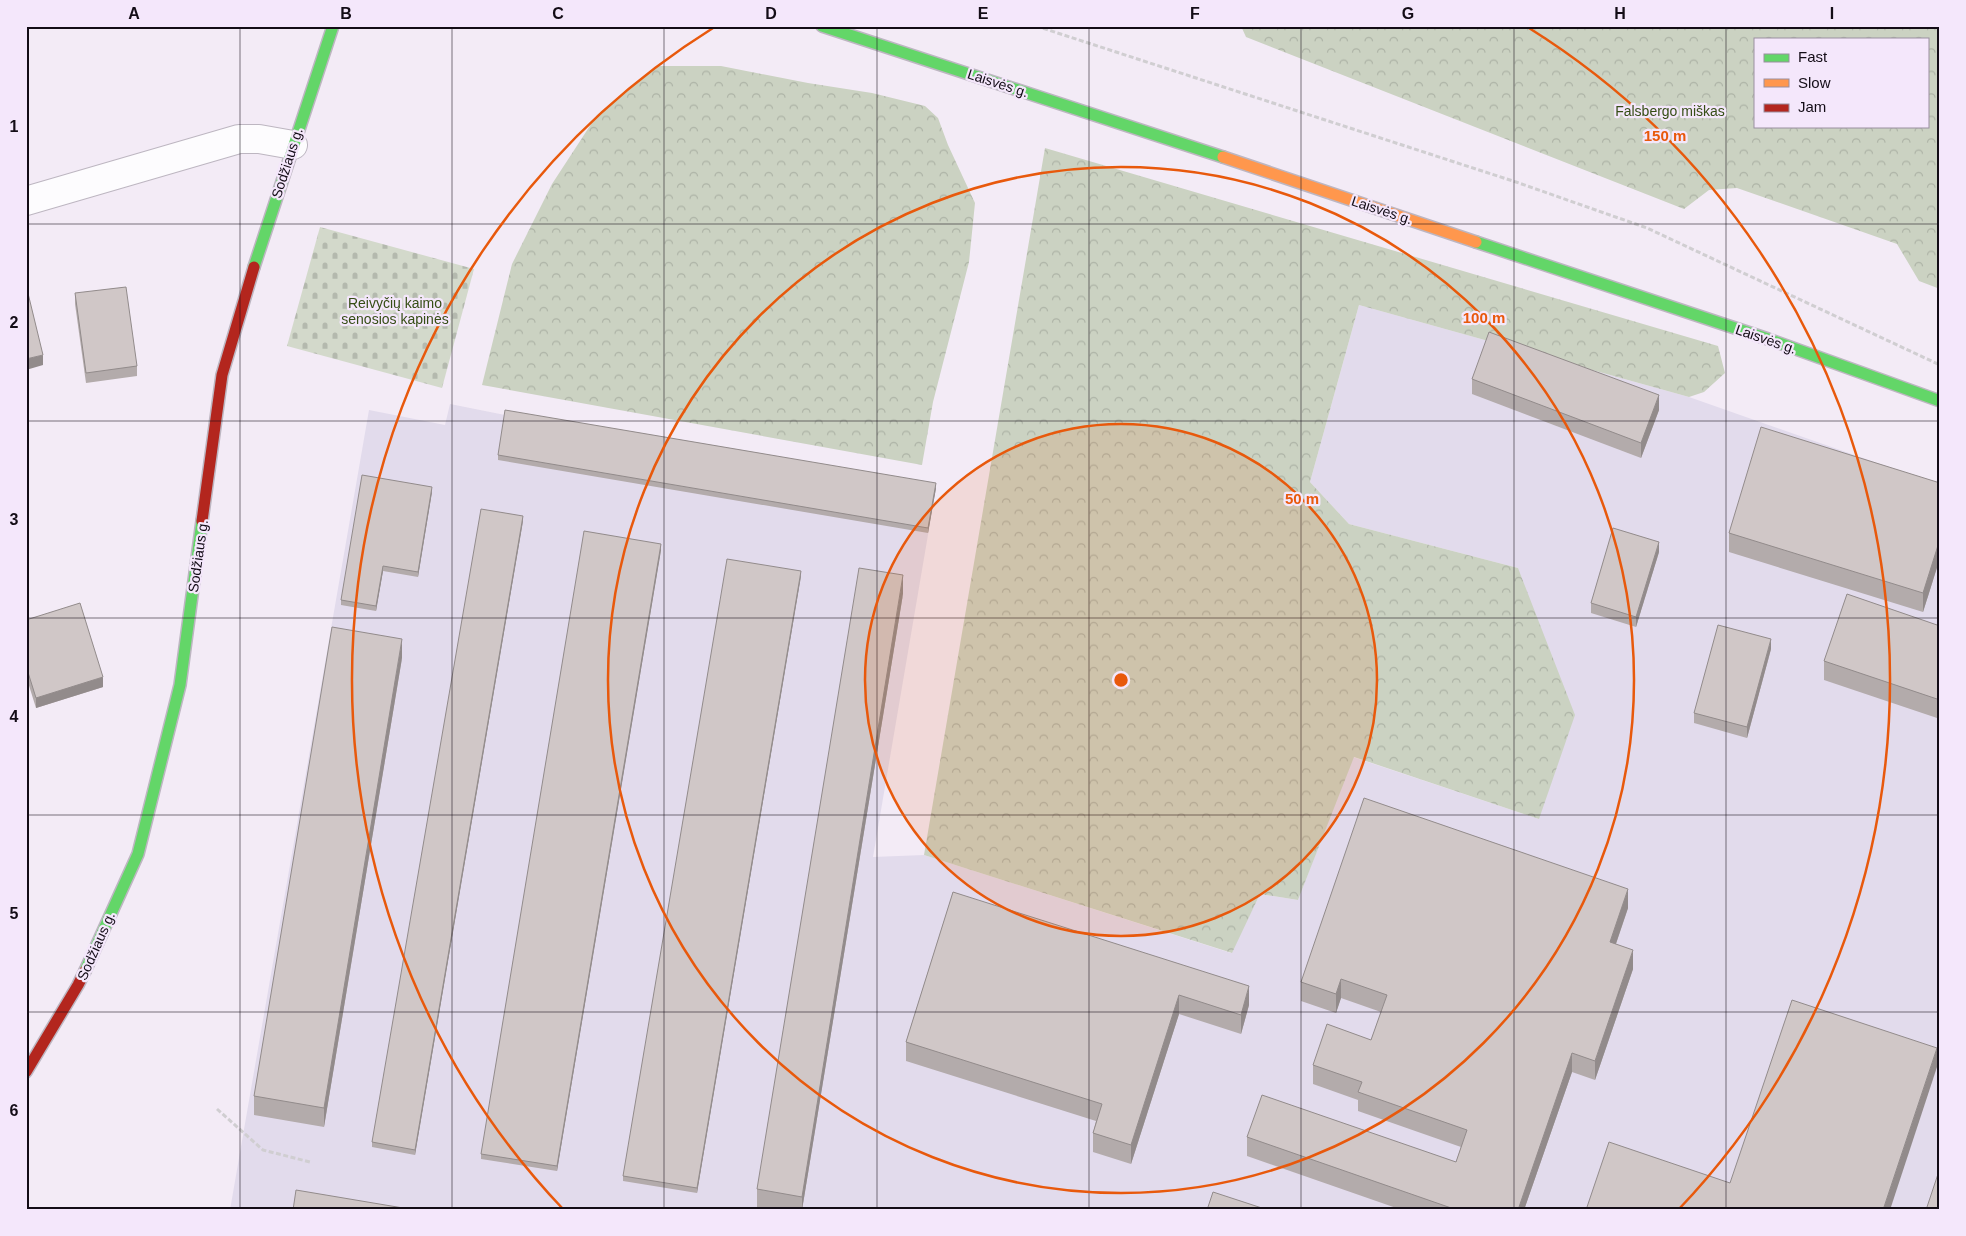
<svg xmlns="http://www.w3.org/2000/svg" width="1966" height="1236" font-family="Helvetica,sans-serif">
<defs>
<pattern id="forest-crowns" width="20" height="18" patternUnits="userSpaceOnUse" patternTransform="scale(1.25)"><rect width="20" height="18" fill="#cbd2c2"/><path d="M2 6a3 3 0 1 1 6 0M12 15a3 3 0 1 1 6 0" fill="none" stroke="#adb3a6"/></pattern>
<pattern id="cemetery-stones" width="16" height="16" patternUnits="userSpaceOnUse" patternTransform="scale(1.25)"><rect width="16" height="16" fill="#d3d9cb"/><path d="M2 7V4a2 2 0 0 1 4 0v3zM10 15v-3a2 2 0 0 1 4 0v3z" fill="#b4b9ae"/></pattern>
</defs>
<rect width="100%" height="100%" fill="#f3ebf6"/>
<path fill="#e2dbec" d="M1359,305l330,92 251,88v725h-1710l139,-800 76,15 5,-21 55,11 431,73 -63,369 51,-2 307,98 29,-59 38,6 55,-143 186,62 -21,-251 -169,-44 -39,-42z"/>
<g fill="url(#forest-crowns)" fill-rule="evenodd">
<path d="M1241,26h699v263l-21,-8 -22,-37 -160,-56 -28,2 -25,19 -438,-172zM1755,39h172v87h-172z"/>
<path d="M658,66h63l87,17 64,10 53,13 13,12 10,27 27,58 -6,59 -36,140 -11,63 -440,-80 30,-121 40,-80 45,-69z"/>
<path d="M1045,148l673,198 7,27 -21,19 -15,5 -330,-92 -49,177 39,42 169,44 57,147 -36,104 -185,-62 -56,143 -38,-6 -28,59 -308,-98z"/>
</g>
<path fill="url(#cemetery-stones)" d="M320,227l154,42 -32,119 -155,-42z"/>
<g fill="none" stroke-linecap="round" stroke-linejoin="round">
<defs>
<path id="street" d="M26,201l213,-62h20l34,6"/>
<g id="fast">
<path d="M822,26l401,131"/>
<path d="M1476,242l292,97 172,62"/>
<path d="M254,267l79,-241"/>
<path d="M85,971l53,-117 42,-169 22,-164"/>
</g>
<path id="slow" d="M1223,157l253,85"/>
<g id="jam">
<path d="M202,521l20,-146 32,-108"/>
<path d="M26,1072l52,-87 7,-14"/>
</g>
</defs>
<use href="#street" stroke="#bdb6c1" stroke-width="30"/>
<use href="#fast" stroke="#bdb6c1" stroke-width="14"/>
<use href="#slow" stroke="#bdb6c1" stroke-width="14"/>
<use href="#jam" stroke="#bdb6c1" stroke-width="14"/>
<g stroke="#d0ced1" stroke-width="3" stroke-dasharray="5 2.5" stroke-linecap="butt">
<path d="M1036,26l480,156 131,46 293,137"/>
<path d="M217,1109l46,41 47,12"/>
</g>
<use href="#street" stroke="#fdfcfe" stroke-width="28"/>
<use href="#fast" stroke="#63d668" stroke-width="11"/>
<use href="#slow" stroke="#ff974d" stroke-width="11"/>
<use href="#jam" stroke="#b3261e" stroke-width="11"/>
</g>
<g fill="#b3abab">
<path d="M75,293l62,73v10l-51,7 -11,-79z"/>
<path d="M1472,379l187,31 -18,48 -169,-64z"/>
<path d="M498,455l438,33 -8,45 -430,-73z"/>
<path d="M1940,483v75l-17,54 -194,-60v-19z"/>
<path d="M432,492l-14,85 -35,-6 -7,40 -35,-6v-5z"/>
<path d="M523,521l-108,634 -43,-8v-5z"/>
<path d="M661,550l-104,621 -76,-12v-5z"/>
<path d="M1659,552l-23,75 -45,-14v-10z"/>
<path d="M801,576l-104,617 -74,-12v-5z"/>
<path d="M903,594l-101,616h-36l-9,-2v-19z"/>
<path d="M26,620l77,67 -67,21 -10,-32z"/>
<path d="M1940,626v93l-116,-39v-19z"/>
<path d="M1771,649l-24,89 -53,-15v-10z"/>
<path d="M402,658l-78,469 -70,-12v-19z"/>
<path d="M953,892l296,113 -8,29 -62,-20 -48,150 -38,-12v-19l3,-12 -190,-60v-19z"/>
<path d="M1628,908l-12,36 17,25 -38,111 -23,-8 -48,138h-122l-155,-54v-19l209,25 5,-15 -103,-36v-11l-45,-16v-19l58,-25 10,-28 -40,-14 -5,15 -35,-12v-19z"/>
</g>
<g fill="#928b8b">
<path d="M43,355v10l-17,5v-11z"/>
<path d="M1659,395v15l-18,48v-15z"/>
<path d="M936,483v5l-8,45v-5z"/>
<path d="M432,487v5l-14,85v-5z"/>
<path d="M523,516v5l-108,634v-5z"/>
<path d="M1940,539v19l-17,54v-19z"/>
<path d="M1659,542v10l-23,75v-10z"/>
<path d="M661,544v6l-104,621v-5z"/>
<path d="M383,566v5l-7,40v-5z"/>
<path d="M801,571v5l-104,617v-5z"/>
<path d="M903,575v19l-101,616v-13z"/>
<path d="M402,639v19l-78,469v-19z"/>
<path d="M1771,639v10l-24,89v-11z"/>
<path d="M103,677v10l-67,21v-10z"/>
<path d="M1628,889v19l-18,53v-19z"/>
<path d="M1633,950v19l-38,111v-19z"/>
<path d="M1341,979v19l-5,15v-19z"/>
<path d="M1249,986v19l-8,29v-19z"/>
<path d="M1179,995v19l-48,150v-19z"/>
<path d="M1937,1048v19l-47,143h-7z"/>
<path d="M1572,1053v19l-48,138h-6z"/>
</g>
<g fill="#d0c7c7" stroke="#928b8b">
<path d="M26,285l17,70 -17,4z"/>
<path d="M126,287l11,79 -51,7 -11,-80z"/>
<path d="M1489,332l170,63 -18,48 -169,-64z"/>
<path d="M505,410l431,73 -8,45 -430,-73z"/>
<path d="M1761,427l179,56v56l-17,54 -194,-60z"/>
<path d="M362,475l70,12 -14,85 -35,-6 -7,40 -35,-6z"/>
<path d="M481,509l42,7 -108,634 -43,-8z"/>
<path d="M1613,528l46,14 -23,75 -45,-14z"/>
<path d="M584,531l77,13 -104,622 -76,-12z"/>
<path d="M727,559l74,12 -104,617 -74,-12z"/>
<path d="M859,568l44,7 -101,622 -45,-8z"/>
<path d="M1847,594l93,32v74l-116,-39z"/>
<path d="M80,603l23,74 -67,21 -10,-32v-46z"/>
<path d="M1718,625l53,14 -24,88 -53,-14z"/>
<path d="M332,627l70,12 -78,469 -70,-12z"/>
<path d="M1364,798l264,91 -18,53 23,8 -38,111 -23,-8 -54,157h-61l-210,-73 15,-42 194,67 11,-32 -109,-38 4,-10 -49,-17 14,-41 44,16 16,-45 -46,-16 -5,15 -35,-12z"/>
<path d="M953,892l296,94 -8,29 -62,-20 -48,150 -38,-12 9,-29 -196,-62z"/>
<path d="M1792,1000l145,48 -54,162h-297l23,-68 121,41z"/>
<path d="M1940,1168v42h-14z"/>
<path d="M296,1190l119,20h-122z"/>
<path d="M1213,1192l55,18h-61z"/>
</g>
<path fill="none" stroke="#130c16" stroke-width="1" stroke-opacity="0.55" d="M240,26v1184M452,26v1184M664,26v1184M877,26v1184M1089,26v1184M1301,26v1184M1514,26v1184M1726,26v1184M26,224h1914M26,421h1914M26,618h1914M26,815h1914M26,1012h1914"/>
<circle cx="1121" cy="680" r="256" fill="#e8590c" fill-opacity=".12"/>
<g fill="none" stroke="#e8590c" stroke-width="2.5">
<circle cx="1121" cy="680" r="256"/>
<circle cx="1121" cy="680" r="513"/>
<path d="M563 1209A769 769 0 0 1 713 28M1529 28A769 769 0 0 1 1679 1209"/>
</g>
<g text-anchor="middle" stroke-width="4.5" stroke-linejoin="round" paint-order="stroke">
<g font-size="14" fill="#130c16" stroke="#f4e7fb">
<text transform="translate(998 83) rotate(18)" y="5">Laisvės g.</text>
<text transform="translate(287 163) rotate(-72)" y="5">Sodžiaus g.</text>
<text transform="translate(1382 210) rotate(18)" y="5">Laisvės g.</text>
<text transform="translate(1766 339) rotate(19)" y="5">Laisvės g.</text>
<text transform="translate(198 556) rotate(-82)" y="5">Sodžiaus g.</text>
<text transform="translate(96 946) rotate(-66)" y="5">Sodžiaus g.</text>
</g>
<g font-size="14" fill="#354d15" stroke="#f4e7fb">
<text x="1670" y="116">Falsbergo miškas</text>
<text x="395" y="308">Reivyčių kaimo<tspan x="395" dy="16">senosios kapinės</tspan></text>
</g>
</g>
<circle cx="1121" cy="680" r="8" fill="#e8590c" stroke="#f4e7fb" stroke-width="2.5"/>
<g font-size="15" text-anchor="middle" font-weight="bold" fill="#e8590c" stroke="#f4e7fb" stroke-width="4.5" stroke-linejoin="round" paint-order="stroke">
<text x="1665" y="141">150 m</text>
<text x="1484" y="323">100 m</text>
<text x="1302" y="504">50 m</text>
</g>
<rect width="1966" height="1236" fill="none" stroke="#f4e7fb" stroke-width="55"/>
<rect x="1754" y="38" width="175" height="90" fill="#f4e7fb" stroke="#9a8f9f"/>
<rect x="1764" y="54" width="25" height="8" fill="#63d668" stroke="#9a8f9f"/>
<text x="1798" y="62" font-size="15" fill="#130c16">Fast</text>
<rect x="1764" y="79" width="25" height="8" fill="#ff974d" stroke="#9a8f9f"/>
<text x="1798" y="88" font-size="15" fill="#130c16">Slow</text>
<rect x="1764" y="104" width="25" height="8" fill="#b3261e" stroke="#9a8f9f"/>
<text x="1798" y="112" font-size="15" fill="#130c16">Jam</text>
<rect x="28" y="28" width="1910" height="1180" fill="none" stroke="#130c16" stroke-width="2"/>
<g font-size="16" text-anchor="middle" font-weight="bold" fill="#130c16">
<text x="134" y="19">A</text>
<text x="346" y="19">B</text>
<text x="558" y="19">C</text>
<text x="771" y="19">D</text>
<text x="983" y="19">E</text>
<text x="1195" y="19">F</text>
<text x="1408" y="19">G</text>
<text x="1620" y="19">H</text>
<text x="1832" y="19">I</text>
<text x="14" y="132">1</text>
<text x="14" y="328">2</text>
<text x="14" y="525">3</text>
<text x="14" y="722">4</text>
<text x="14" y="919">5</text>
<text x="14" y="1116">6</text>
</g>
</svg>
